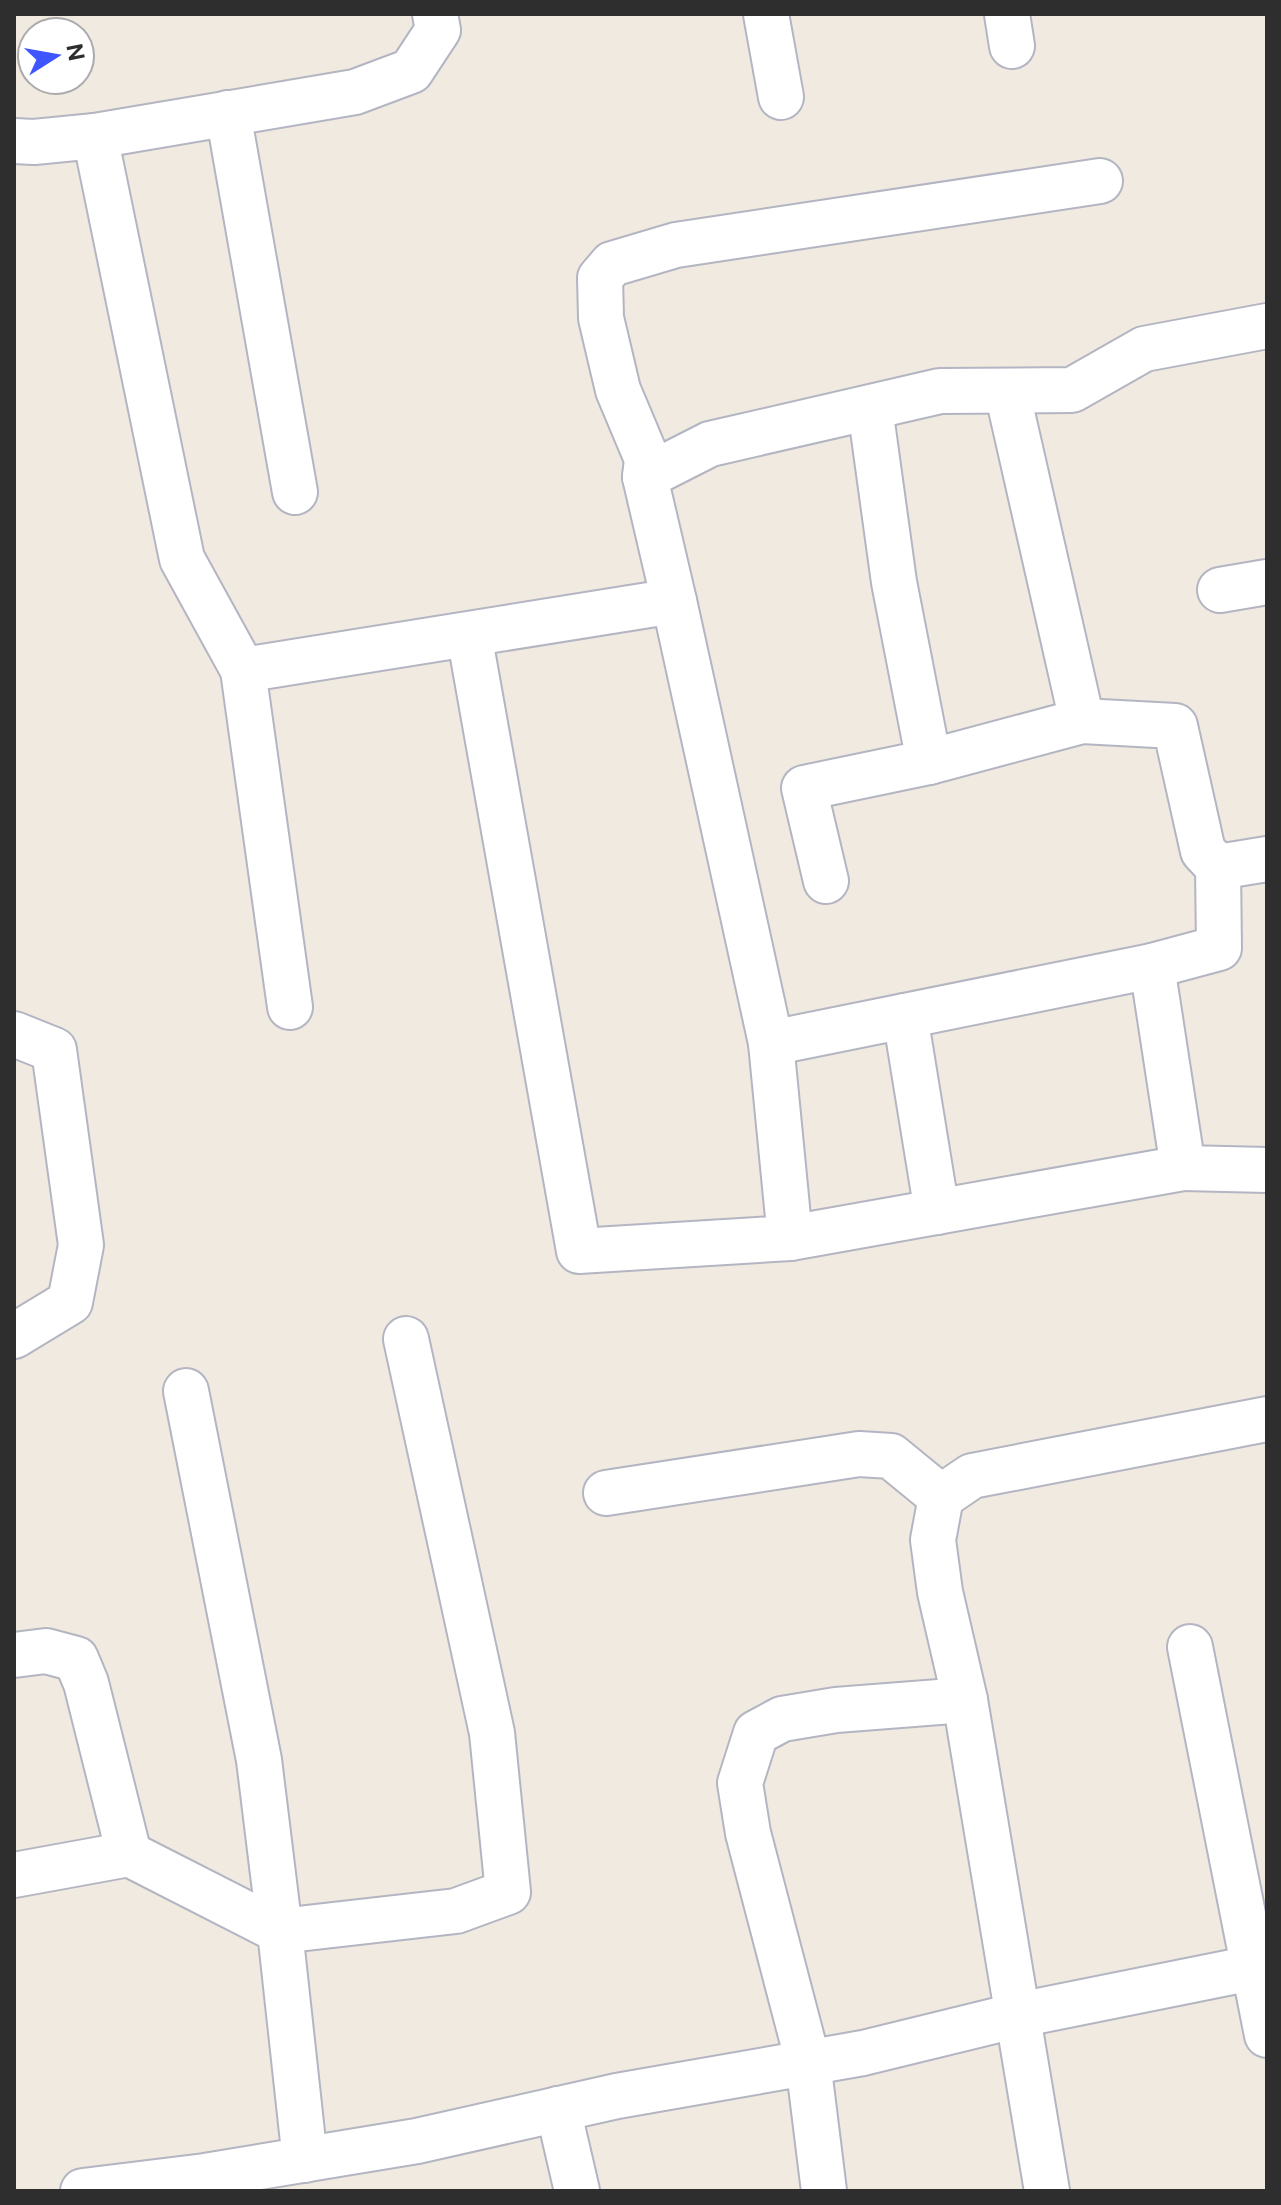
<svg xmlns="http://www.w3.org/2000/svg" width="1281" height="2205" font-family="'Public Sans',sans-serif">
<rect width="100%" height="100%" fill="#f0eae0"/>
<g fill="none" stroke-linecap="round" stroke-linejoin="round">
<defs>
<g id="minor">
<path d="M766,14l15,83"/>
<path d="M1007,14l5,32"/>
<path d="M228,113l67,379"/>
<path d="M95,136l260,-44 56,-21 27,-41 -3,-16"/>
<path d="M14,141l20,1 61,-6 87,423 61,111 431,-69 97,442 381,-77 31,202 -393,70 -211,13 -110,-617"/>
<path d="M870,408l24,174 35,180 153,-41 -75,-330"/>
<path d="M645,477l65,-33 230,-53 132,-1 72,-41 123,-23"/>
<path d="M1220,590l47,-8"/>
<path d="M674,601l-29,-124 2,-18 -29,-69 -17,-72 -1,-40 12,-14 64,-19 424,-64"/>
<path d="M243,670l47,337"/>
<path d="M1082,721l93,5 28,125 15,16 1,81 -67,18"/>
<path d="M1218,867l49,-8"/>
<path d="M826,881l-22,-93 125,-26"/>
<path d="M905,1016l32,196"/>
<path d="M14,1034l40,16 27,195 -11,57 -56,34"/>
<path d="M771,1043l19,195"/>
<path d="M1183,1168l84,2"/>
<path d="M186,1391l73,369 21,171 176,-20 52,-19 -16,-159 -86,-394"/>
<path d="M606,1493l253,-39 32,2 50,41"/>
<path d="M1190,1647l77,388"/>
<path d="M14,1655l32,-4 30,8 10,24 43,171 151,77 25,229"/>
<path d="M14,1875l115,-21"/>
<path d="M558,2109l19,82"/>
<path d="M83,2191l122,-15 212,-35 200,-45 246,-43 155,-38 249,-50"/>
<path d="M824,2191l-16,-129 -60,-229 -8,-50 16,-50 26,-14 54,-9 129,-10"/>
<path d="M1047,2191l-82,-491 -25,-108 -7,-52 8,-43 31,-21 295,-57"/>
</g>
</defs>
<use href="#minor" stroke="#b4b5c2" stroke-width="48"/>
<use href="#minor" stroke="#fff" stroke-width="44"/>
</g>
<rect width="1281" height="2205" fill="none" stroke="#2e2e2e" stroke-width="32"/>
<g transform="translate(56 56) rotate(79)"><circle r="38" fill="#ffffff" stroke="#ababab" stroke-width="2"/>
<path d="M0-6L14 30L0 20L-14 30Z" fill="#3e55ff"/>
<text y="-12" font-size="22" font-weight="bold" text-anchor="middle" fill="#2e2e2e">N</text>
</g>
</svg>
